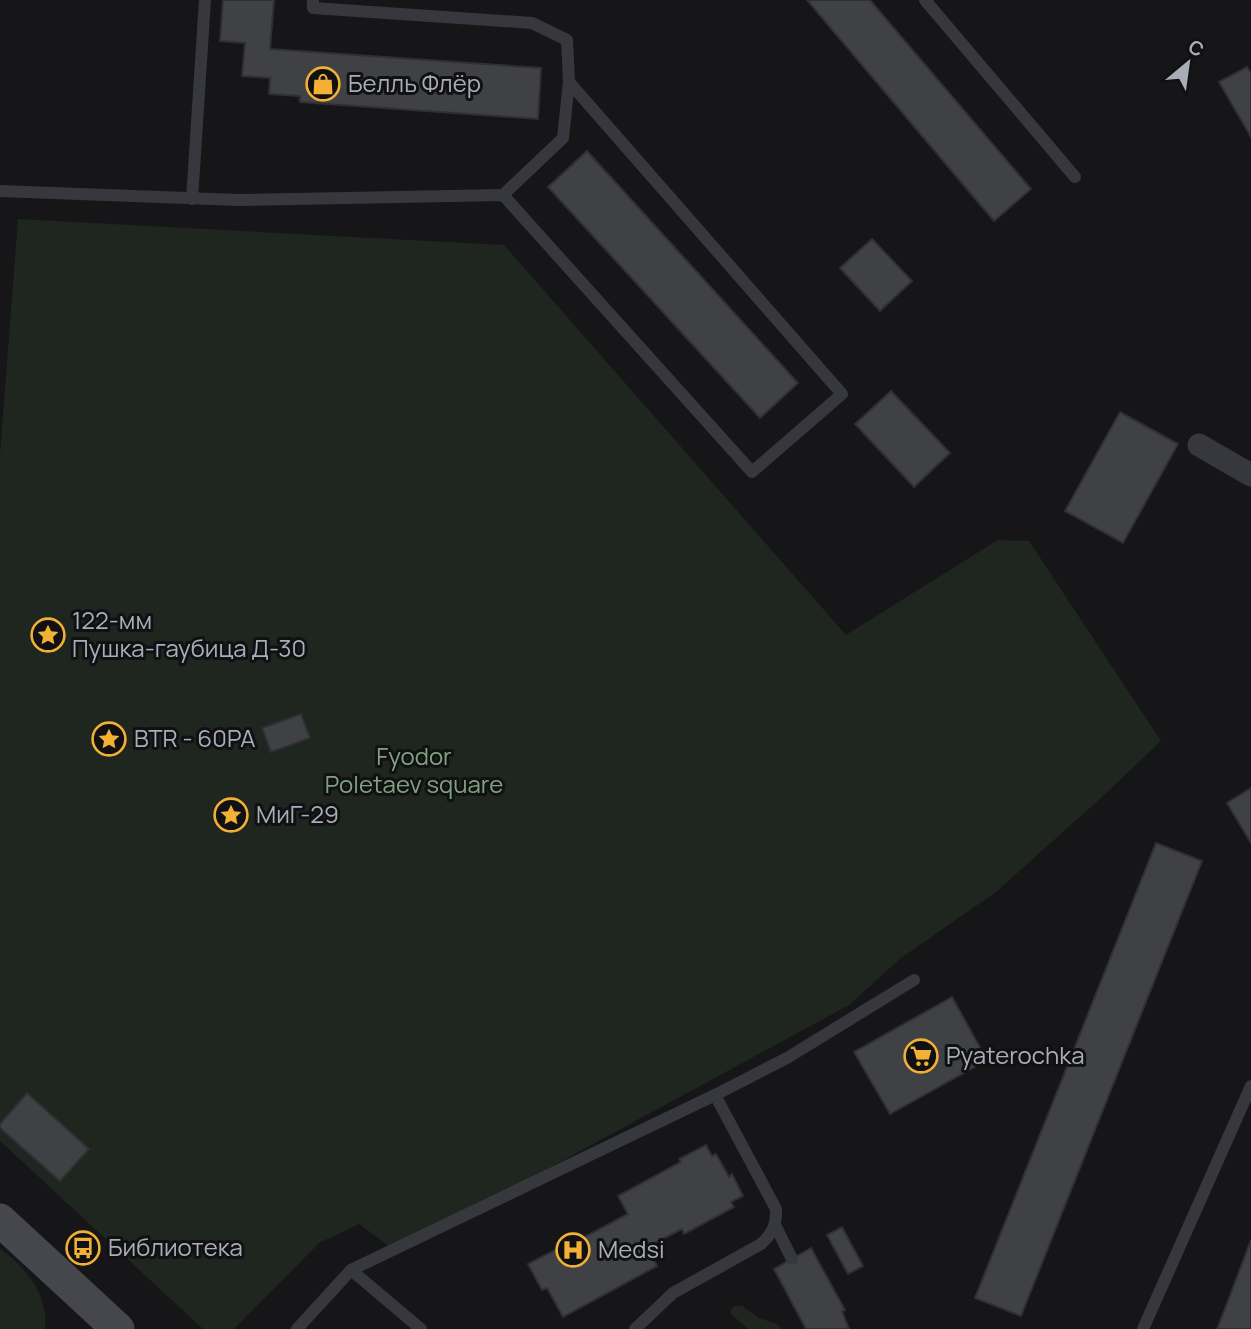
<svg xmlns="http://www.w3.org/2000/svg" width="1251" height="1329" font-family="Manrope,sans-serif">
<rect width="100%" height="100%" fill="#161618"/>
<g fill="#1e261f">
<path d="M18,219l486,26 342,390 152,-95 31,1 132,200 -60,57 -105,94 -95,66 -52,47 -453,246 -37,-27 -40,19 -85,86h-31l-203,-188v-687z"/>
<path d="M0,1249c26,17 49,48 45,80h-45z"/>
<path d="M735,1306h7l17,12 18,6 5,5h4h-38l-17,-15v-5z"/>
</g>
<g fill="#404145" stroke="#303034" stroke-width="2">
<path d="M223,0h51l-4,49 271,19 -3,51 -238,-17v-6l-31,-2 1,-16 -28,-2 3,-33 -25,-2z"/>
<path d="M807,0h63l161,189 -37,32z"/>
<path d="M1247,67l4,6v64l-32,-55z"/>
<path d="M587,151l211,232 -38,35 -212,-231z"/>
<path d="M872,239l40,42 -32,30 -40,-43z"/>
<path d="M891,391l59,62 -36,34 -59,-63z"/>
<path d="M1120,412l58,32 -55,99 -58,-32z"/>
<path d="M301,714l9,24 -39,14 -9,-24z"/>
<path d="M1251,788v55l-24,-40z"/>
<path d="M1156,843l46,18 -181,455 -46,-18z"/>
<path d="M952,997l35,63 -97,54 -36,-62z"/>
<path d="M27,1093l62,56 -29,32 -60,-53v-4z"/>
<path d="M706,1145l6,11 4,-2 13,23 3,-3 11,22 -12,6 3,5 -50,27 -2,-5 -35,18 10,19 -94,51 -16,-29 -5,2 -14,-26 29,-15 1,2 70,-37 -10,-18 63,-34 -2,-3z"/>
<path d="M842,1227l21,39 -15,8 -21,-39z"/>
<path d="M1251,1240v89h-34l9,-23z"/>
<path d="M811,1248l34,62 -3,1 7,18h-43l-32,-60z"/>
</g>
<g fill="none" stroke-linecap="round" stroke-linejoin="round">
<g stroke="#37383d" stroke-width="12">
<path d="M313,0v8l219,15 35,17 2,42 -6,56 -60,57"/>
<path d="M925,0l150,177"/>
<path d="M0,191l239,9 264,-5 249,277 90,-78 -273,-312"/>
<path d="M192,199l13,-199"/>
<path d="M775,1225l17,34"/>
<path d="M351,1270l364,-175 72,-37 127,-78"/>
<path d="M297,1329l54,-59 70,59"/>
<path d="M635,1329l38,-36 88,-49c11,-10 16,-20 15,-35l-61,-114"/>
<path d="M1143,1329l108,-243"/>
</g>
<path stroke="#37383d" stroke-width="23" d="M1199,445l52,30"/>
<path stroke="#45474d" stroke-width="33" d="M0,1220l118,109"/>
</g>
<defs>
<symbol id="shop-ring" viewBox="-11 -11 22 22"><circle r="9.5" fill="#111113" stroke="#f2b134" stroke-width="1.5"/><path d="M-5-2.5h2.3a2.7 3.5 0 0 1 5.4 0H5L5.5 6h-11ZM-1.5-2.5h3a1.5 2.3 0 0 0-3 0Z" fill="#f2b134"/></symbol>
<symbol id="sight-ring" viewBox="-11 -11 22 22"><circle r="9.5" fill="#111113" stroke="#f2b134" stroke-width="1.5"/><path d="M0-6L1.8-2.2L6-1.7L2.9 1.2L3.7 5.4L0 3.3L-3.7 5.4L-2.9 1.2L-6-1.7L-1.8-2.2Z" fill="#f2b134"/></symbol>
<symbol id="supermarket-ring" viewBox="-11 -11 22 22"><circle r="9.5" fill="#111113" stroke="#f2b134" stroke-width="1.5"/><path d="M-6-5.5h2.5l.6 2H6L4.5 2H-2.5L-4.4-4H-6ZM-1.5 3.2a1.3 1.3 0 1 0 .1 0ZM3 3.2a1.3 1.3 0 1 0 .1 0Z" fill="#f2b134"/></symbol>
<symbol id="bus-ring" viewBox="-11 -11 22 22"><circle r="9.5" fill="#111113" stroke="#f2b134" stroke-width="1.5"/><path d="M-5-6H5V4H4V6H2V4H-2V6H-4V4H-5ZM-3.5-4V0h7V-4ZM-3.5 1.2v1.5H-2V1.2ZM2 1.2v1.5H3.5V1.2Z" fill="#f2b134"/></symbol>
<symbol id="hospital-ring" viewBox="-11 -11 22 22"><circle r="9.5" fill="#111113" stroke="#f2b134" stroke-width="1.5"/><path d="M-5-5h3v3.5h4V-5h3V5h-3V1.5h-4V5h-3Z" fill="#f2b134"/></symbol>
</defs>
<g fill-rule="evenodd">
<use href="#shop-ring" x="304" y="65" width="38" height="38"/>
<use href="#sight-ring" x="29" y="616" width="38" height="38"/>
<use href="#sight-ring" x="90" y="720" width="38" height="38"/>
<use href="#sight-ring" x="212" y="796" width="38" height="38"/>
<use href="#supermarket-ring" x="902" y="1037" width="38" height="38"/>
<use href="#bus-ring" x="64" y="1229" width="38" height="38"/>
<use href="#hospital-ring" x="554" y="1231" width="38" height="38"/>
</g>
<g text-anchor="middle" stroke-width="6" stroke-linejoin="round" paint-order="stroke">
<g font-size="24" fill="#a8adb8" stroke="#111113" text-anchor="start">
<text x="348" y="92">Белль Флёр</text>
<text x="72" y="629">122-мм<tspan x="72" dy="28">Пушка-гаубица Д-30</tspan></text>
<text x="134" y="747">BTR - 60PA</text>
<text x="256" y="823">МиГ-29</text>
<text x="946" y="1064">Pyaterochka</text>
<text x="108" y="1256">Библиотека</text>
<text x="598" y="1258">Medsi</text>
</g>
<g font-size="24" fill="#7fa381" stroke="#111113">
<text x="414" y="765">Fyodor<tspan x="414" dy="28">Poletaev square</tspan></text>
</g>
</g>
<g transform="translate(1188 63) rotate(29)" stroke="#111113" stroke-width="5" paint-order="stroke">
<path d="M0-5L12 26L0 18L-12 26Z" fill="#a8adb8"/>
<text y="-10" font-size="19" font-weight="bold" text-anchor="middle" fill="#a8adb8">С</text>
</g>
</svg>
